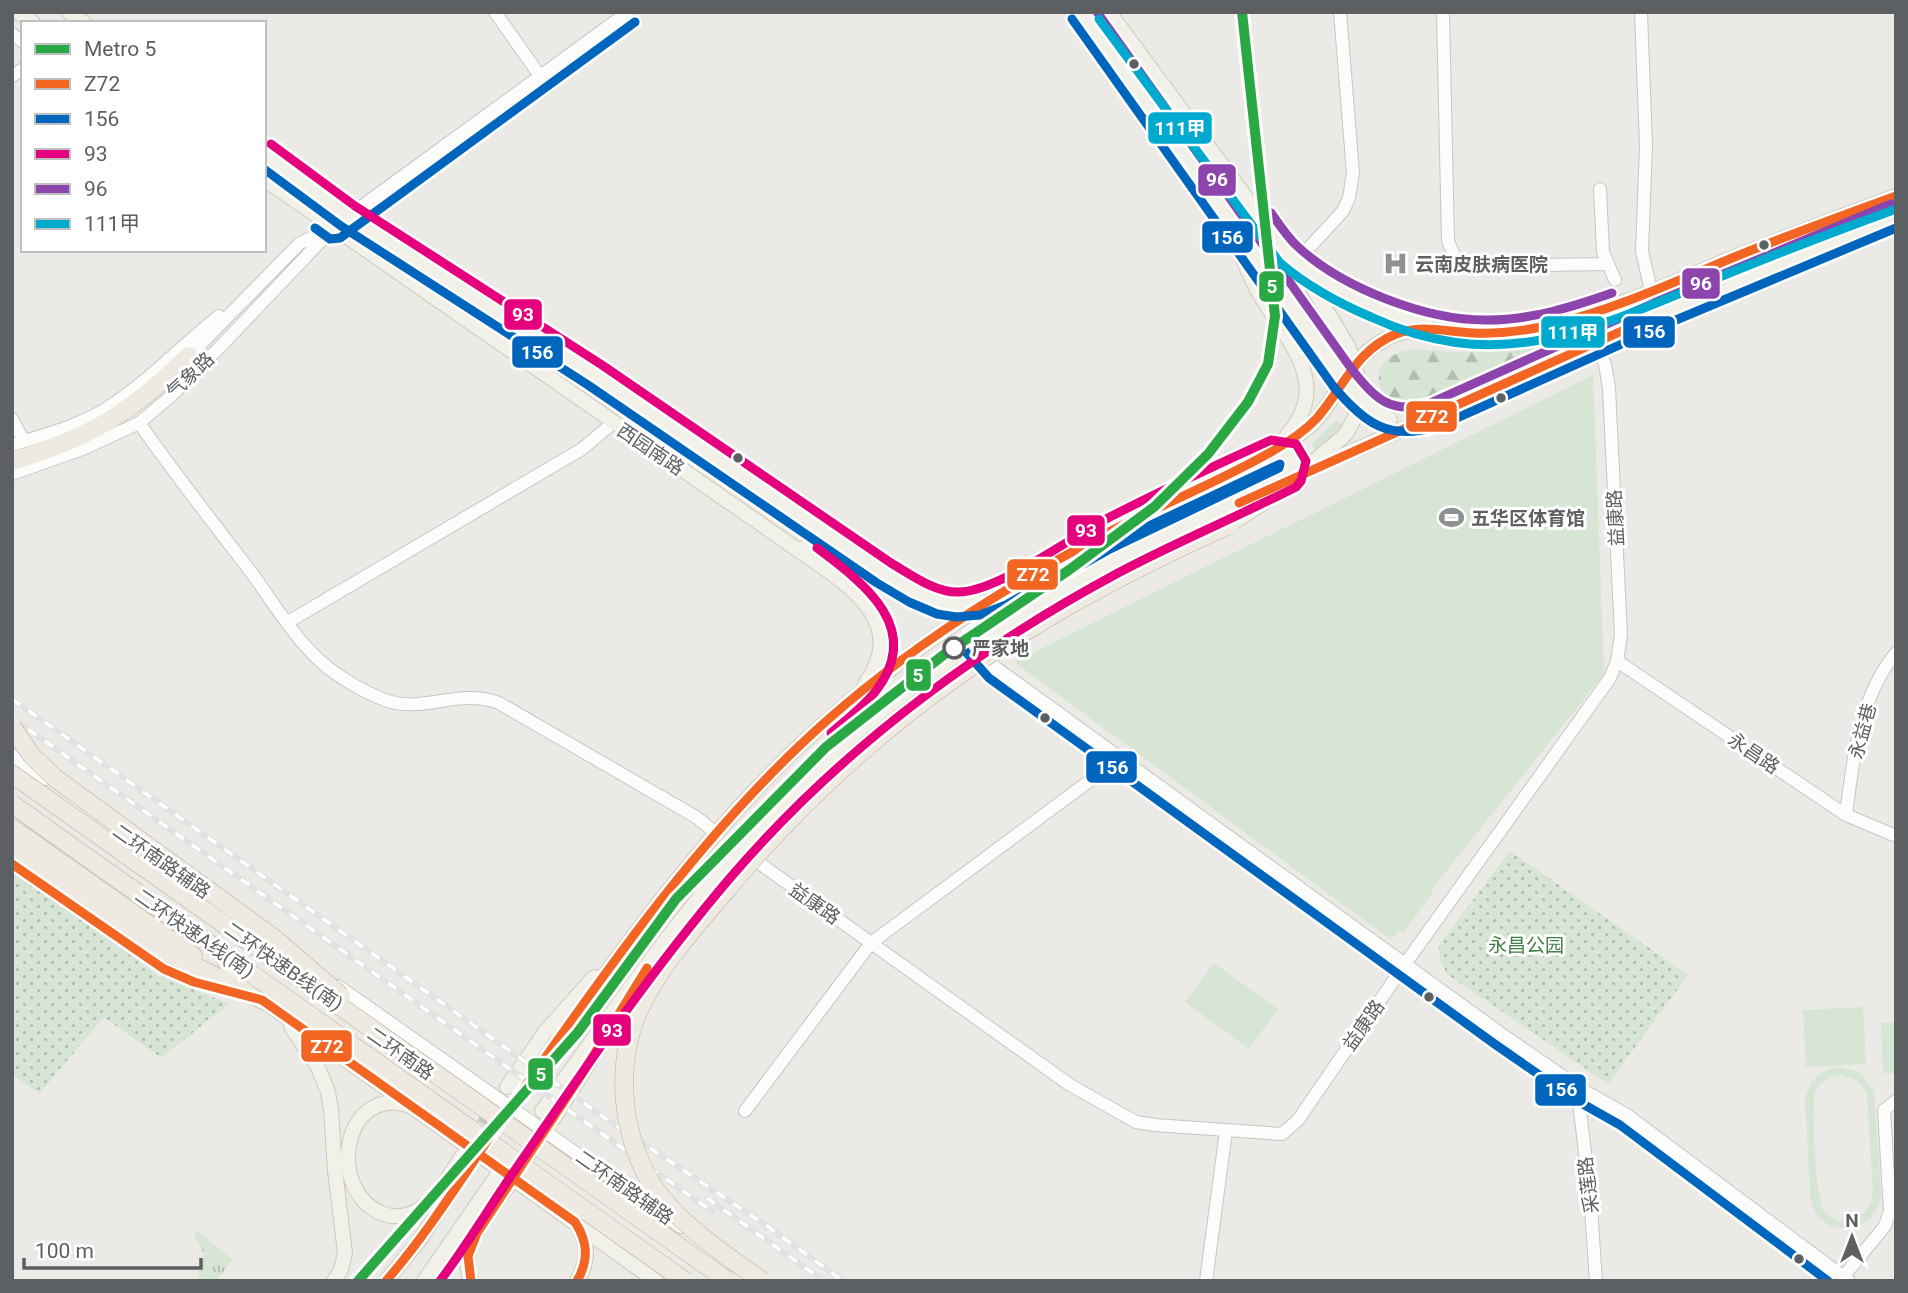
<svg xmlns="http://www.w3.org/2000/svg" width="1908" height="1293" font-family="Roboto,'Noto Sans SC',sans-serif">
<defs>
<pattern id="grass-tufts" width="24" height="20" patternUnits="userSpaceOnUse" patternTransform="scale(1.75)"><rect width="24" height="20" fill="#d6e5d4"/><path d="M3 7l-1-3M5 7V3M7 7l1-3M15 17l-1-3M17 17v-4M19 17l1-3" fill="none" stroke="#b1bdb0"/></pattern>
<pattern id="forest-firs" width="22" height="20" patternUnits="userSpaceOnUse" patternTransform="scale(1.75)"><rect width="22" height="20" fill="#d6e5d4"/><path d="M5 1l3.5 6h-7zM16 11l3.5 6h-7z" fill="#b1bdb0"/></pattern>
<pattern id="park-dots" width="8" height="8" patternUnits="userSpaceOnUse" patternTransform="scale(1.75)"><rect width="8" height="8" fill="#d6e5d4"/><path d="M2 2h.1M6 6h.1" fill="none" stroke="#b1bdb0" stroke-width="1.8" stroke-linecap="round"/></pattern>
</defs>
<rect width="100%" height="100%" fill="#ebeae7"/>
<g fill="url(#grass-tufts)">
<path d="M1335,421l7,2v8l-23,17 -6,1v-6z"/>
<path d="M197,1231l36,29 -15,18 3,3h-24l7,-27 -10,-18z"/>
</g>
<path fill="url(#forest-firs)" d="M1569,337l1,3c-22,11 -45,21 -68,31 -24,11 -128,66 -123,2 1,-10 12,-18 22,-21 19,-6 43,1 63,0 37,0 70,-6 105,-15z"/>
<g fill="url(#park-dots)">
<path d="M1510,851l178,124 -80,109 -161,-110 -7,-14 -1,-15z"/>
<path d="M12,871l146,104 71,29 -68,54 -57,-41 -65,77 -27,-20z"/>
</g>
<g fill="#d6e5d4" fill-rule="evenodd">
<path d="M1593,375l11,299 -173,216 2,2 -29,40 -5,-2 -8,10 -377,-278z"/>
<path d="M1214,963l64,46 -29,40 -64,-47z"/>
<path d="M1863,1007l3,57 -60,3 -3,-57z"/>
<path d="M1896,1022v51h-13l-2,-50z"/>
<path d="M1840,1067l21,6 13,18 7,102c-1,37 -53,50 -68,14 -4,-10 -3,-22 -4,-33 -1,-24 -2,-47 -4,-71 1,-20 15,-34 35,-36zM1840,1075l16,5 11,13 6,100c-3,26 -35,41 -50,15 -7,-11 -12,-103 -8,-115 4,-11 14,-16 25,-18z"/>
</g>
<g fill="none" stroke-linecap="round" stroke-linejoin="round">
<g stroke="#c8c8c6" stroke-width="14" stroke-dasharray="14 7" stroke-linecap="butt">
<path d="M472,1142l35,-55"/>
<path d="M481,1148l37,-52"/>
<path d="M517,1174l37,-56"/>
</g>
<defs>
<g id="minor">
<path d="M495,12l45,64"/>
<path d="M1443,12l5,229 9,21 9,4 142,-2"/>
<path d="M1641,12l5,134 -4,105 9,40"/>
<path d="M12,34l11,8"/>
<path d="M12,76l11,-7"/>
<path d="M1600,189l3,63 12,28"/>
<path d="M343,220l285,-208"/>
<path d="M1296,262l47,-51 6,-13 4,-25 -13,-161"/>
<path d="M12,419l12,22"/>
<path d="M139,423c36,51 74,100 112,149 21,29 42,64 69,89 18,16 45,32 68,40 36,12 71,-13 111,2l197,114 20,16"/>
<path d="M12,445c31,-10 64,-18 92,-35 42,-26 76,-63 115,-94"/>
<path d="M12,474l73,-26 54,-25 32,-27 49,-49 114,-120 -34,16 -111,113"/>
<path d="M288,622l294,-173 31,-26"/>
<path d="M975,644l21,24 507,367 78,54 46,26 222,166"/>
<path d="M1617,661l229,154 50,21"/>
<path d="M12,755l34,24"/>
<path d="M1846,815c7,-55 13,-118 50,-162"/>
<path d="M748,855l322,230 66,37 19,3 127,9 16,-14 107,-156 205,-286 7,-17 4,-26 -12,-247 -4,-24 -10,-20"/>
<path d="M12,864l152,105 30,13 40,9"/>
<path d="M338,986l343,241"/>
<path d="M1581,1089l-1,22 10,83 6,87"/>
<path d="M745,1111l126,-168 229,-170 25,-12"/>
<path d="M1843,1277l42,-51 5,-15 -6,-101 12,-9"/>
<path d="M1206,1281l20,-150"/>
</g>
<g id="major">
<path d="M18,12l15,11"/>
<path d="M69,12l15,11"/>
<path d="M1082,12l256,360 30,33 22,14"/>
<path d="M1109,12l204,276 35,58 12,37 1,16 -4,15 -12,21 -33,28"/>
<path d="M264,154l84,62 247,159 300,205c27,16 56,32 88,22"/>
<path d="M264,179l524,364c48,35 126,73 77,141"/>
<path d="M1233,235c8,20 16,41 27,60 27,46 73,89 27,140"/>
<path d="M1301,265l64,37 63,24"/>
<path d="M1272,452h13c10,6 11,16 4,25"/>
<path d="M1229,525l58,-37"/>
<path d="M803,548l19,6 39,27h7l6,-6 -2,-11"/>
<path d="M224,961l32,33"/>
<path d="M262,1000l394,281"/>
<path d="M291,1027l26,38 11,27 3,18 4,60 10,83 -4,17 -7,11"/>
<path d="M507,1087l38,-55 49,-55"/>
<path d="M518,1095c87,-121 171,-244 279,-347 62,-59 133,-110 205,-155 36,-23 73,-46 112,-64 51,-25 104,-47 154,-75 17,-10 36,-21 49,-35 26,-30 32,-63 73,-82 30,-14 61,-3 92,-4 23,0 46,-3 68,-8 62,-15 119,-41 177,-65 56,-22 112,-43 169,-64"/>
<path d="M408,1105c-65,-19 -82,84 -27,108 12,5 25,4 37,-3 19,-12 32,-36 44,-54"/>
<path d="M542,1111c93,-131 185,-266 307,-372 81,-71 174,-131 270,-180 93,-49 192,-89 288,-132 162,-72 324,-147 489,-212"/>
<path d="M554,1118l49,-78"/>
<path d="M386,1281l33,-40 53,-80"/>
<path d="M424,1281l72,-104"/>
<path d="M471,1281c-15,-34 19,-68 37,-95"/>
<path d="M577,1281c11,-18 12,-37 1,-55"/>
</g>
<g id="highway">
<path d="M12,461c80,-24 118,-48 177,-105"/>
<path d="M12,828l181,128"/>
<path d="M12,848l145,99 105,53"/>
</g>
</defs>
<use href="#minor" stroke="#c6c6c6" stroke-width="14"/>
<use href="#major" stroke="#d0c9b8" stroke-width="16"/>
<use href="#highway" stroke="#beb299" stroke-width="19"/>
<use href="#minor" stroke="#fcfcfb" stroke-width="12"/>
<use href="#major" stroke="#f1f0e9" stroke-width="14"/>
<use href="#highway" stroke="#eeeae2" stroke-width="18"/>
<defs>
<g id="rail">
<path d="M12,699l593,419 165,110 73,53"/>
<path d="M12,718l701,494"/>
<path d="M707,1198l117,83"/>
</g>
</defs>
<use href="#rail" stroke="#e2e2e2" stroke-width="6"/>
<use href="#rail" stroke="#fff" stroke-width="3.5" stroke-dasharray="10" stroke-linecap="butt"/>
<defs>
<g id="highway-bridge">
<path d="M12,727l20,29 23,22 220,161 66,57"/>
<path d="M12,774l716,507"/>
<path d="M12,804l673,477"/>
<path d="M762,1281c-39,-28 -95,-64 -117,-109 -25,-50 -29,-115 -4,-166 20,-41 53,-78 82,-112 143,-172 304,-279 506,-369"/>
</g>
</defs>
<use href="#highway-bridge" stroke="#beb299" stroke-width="19" stroke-linecap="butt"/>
<use href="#highway-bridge" stroke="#eeeae2" stroke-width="18"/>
<defs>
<g id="bus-1">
<path d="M1239,503l385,-173"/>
<path d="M12,864l152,105 30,13 68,18 313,222c13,20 14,38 2,59"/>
<path d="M386,1281c45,-52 80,-110 119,-166 89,-127 178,-257 290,-365 91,-88 199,-157 310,-216 55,-29 112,-51 166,-82 16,-9 33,-20 46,-34 26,-30 39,-68 79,-84 25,-10 51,-2 77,-1 25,1 52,-2 77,-8 63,-15 122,-42 182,-67 54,-22 109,-42 164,-62"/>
<path d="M471,1281l-3,-25 9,-23 105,-159 65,-106"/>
</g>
<g id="bus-2">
<path d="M1072,19l261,367c31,37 55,55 104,41l227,-102 232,-97"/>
<path d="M264,169l77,57 247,159 289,198 32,19 28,12 19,3 24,-2 26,-10 111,-64 163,-77 -1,4 -171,82 -62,35 -78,49 -5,8 2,9 24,27 507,367 78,54 46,26 208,156"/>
<path d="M315,228l15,11 10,-1 295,-216"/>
</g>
<g id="bus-3">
<path d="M271,144l84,62 247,159 289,198c19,11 44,30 68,29 38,0 111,-54 147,-73 54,-28 110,-54 165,-79l25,4 10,17 -5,20 -5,6c-59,30 -120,55 -178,86 -147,79 -280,179 -388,305 -75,88 -141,184 -206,279 -29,41 -54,84 -84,124"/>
<path d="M817,548c48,36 108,81 58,144 -13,16 -29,28 -44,41"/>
</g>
<g id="bus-4">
<path d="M1097,12l256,359c23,28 37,43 75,33l226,-101 237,-99"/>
<path d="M1271,213c8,11 16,24 26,33 45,42 130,75 191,74 43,0 84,-13 124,-27"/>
</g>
<path id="bus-5" d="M1099,19l181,244c27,23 58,40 91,54 130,60 224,11 346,-39 59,-24 119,-47 179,-69"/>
</defs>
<use href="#bus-1" stroke="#fff" stroke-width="14"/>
<use href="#bus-2" stroke="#fff" stroke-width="14"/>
<use href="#bus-3" stroke="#fff" stroke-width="14"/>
<use href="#bus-4" stroke="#fff" stroke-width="14"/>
<use href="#bus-5" stroke="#fff" stroke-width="14"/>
<use href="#bus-1" stroke="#f26522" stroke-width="9"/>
<use href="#bus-2" stroke="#0065bd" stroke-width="9"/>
<use href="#bus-3" stroke="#e5007d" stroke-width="9"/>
<use href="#bus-4" stroke="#8e44ad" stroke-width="9"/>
<use href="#bus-5" stroke="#00a9ce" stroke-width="9"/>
<defs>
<path id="metro-1" d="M358,1281l220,-249 98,-133 150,-152 120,-94 123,-83 85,-63 54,-53 40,-52 20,-38 7,-48 -33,-304"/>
</defs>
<use href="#metro-1" stroke="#fff" stroke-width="16"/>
<use href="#metro-1" stroke="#2aa844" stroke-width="10"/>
</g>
<defs>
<symbol id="hospital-bare" viewBox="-9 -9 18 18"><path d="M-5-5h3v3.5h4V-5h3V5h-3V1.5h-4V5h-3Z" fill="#8f9091" stroke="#fff" stroke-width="2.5" paint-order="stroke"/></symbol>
<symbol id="stadium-bare" viewBox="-9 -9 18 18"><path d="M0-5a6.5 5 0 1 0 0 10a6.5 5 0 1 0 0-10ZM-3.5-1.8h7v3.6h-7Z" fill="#8f9091" stroke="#fff" stroke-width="2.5" paint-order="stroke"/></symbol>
</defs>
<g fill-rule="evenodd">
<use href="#hospital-bare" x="1378" y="246" width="35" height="35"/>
<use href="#stadium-bare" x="1434" y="500" width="35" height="35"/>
</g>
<g fill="#5d6063" stroke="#fff" stroke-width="2.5">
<circle cx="1134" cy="64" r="6"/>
<circle cx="1764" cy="245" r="6"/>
<circle cx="1501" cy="398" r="6"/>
<circle cx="738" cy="458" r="6"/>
<circle cx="1045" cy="718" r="6"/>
<circle cx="1429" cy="997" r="6"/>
<circle cx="1799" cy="1259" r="6"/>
</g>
<circle fill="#fff" stroke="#5d6063" stroke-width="3.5" cx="954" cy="648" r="10"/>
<g text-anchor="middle" stroke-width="6" stroke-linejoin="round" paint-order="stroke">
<g font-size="19" font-weight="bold" fill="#5d6063" stroke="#fff" text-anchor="start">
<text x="1415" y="271">云南皮肤病医院</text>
<text x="1471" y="525">五华区体育馆</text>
</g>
<g font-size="19" fill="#5d6063" stroke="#fff">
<text transform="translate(190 375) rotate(-44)" y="7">气象路</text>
<text transform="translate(651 449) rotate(34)" y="7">西园南路</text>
<text transform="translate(1615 518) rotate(-93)" y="7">益康路</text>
<text transform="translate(1862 731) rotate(-75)" y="7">永益巷</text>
<text transform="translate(1754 753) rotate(34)" y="7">永昌路</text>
<text transform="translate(162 861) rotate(35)" y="7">二环南路辅路</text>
<text transform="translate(815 903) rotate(35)" y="7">益康路</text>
<text transform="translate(195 933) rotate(35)" y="7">二环快速A线(南)</text>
<text transform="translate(284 966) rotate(35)" y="7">二环快速B线(南)</text>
<text transform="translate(1363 1025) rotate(-55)" y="7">益康路</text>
<text transform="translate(401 1053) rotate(35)" y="7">二环南路</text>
<text transform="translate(1588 1185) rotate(-97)" y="7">采莲路</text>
<text transform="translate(625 1187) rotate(35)" y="7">二环南路辅路</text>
</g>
<g font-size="19" font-weight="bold" fill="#5d6063" stroke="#fff" text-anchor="start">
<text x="972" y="655">严家地</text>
</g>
<g font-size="19" fill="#407f43" stroke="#fff">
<text x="1526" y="952">永昌公园</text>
</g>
</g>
<g stroke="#fff" stroke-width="2.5">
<rect x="1147" y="111" width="66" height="34" rx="7" fill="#00a9ce"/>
<rect x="1197" y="163" width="40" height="34" rx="7" fill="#8e44ad"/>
<rect x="1201" y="220" width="53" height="34" rx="7" fill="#0065bd"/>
<rect x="1681" y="267" width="40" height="33" rx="7" fill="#8e44ad"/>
<rect x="1258" y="270" width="27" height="33" rx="7" fill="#2aa844"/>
<rect x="503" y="298" width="40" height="33" rx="7" fill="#e5007d"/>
<rect x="1622" y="315" width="54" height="34" rx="7" fill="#0065bd"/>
<rect x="1540" y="315" width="66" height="34" rx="7" fill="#00a9ce"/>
<rect x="511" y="335" width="53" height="34" rx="7" fill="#0065bd"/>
<rect x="1405" y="400" width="53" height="33" rx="7" fill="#f26522"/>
<rect x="1066" y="514" width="40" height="33" rx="7" fill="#e5007d"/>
<rect x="1006" y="558" width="53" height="33" rx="7" fill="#f26522"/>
<rect x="905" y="658" width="27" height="34" rx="7" fill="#2aa844"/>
<rect x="1085" y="750" width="53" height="34" rx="7" fill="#0065bd"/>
<rect x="592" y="1013" width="40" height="34" rx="7" fill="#e5007d"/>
<rect x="300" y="1029" width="53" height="34" rx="7" fill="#f26522"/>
<rect x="527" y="1057" width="27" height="34" rx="7" fill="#2aa844"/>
<rect x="1534" y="1073" width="53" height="34" rx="7" fill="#0065bd"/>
</g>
<g font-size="19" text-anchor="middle" font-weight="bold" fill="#fff">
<text x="1180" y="135">111甲</text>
<text x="1217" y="186">96</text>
<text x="1227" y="244">156</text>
<text x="1701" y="290">96</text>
<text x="1272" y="293">5</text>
<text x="523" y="321">93</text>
<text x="1649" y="338">156</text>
<text x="1573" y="339">111甲</text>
<text x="537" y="359">156</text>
<text x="1432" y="423">Z72</text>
<text x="1086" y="537">93</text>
<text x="1033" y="581">Z72</text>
<text x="918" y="682">5</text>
<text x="1112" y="774">156</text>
<text x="612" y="1037">93</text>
<text x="327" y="1053">Z72</text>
<text x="541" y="1081">5</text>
<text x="1561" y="1096">156</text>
</g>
<rect width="1908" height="1293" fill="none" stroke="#5d6063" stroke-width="28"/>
<rect x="21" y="21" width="245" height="231" fill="#ffffff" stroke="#bebfc1" stroke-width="2"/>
<rect x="35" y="44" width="35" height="10" fill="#2aa844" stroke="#bebfc1" stroke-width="2"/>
<text x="84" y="56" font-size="21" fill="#5d6063">Metro 5</text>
<rect x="35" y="79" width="35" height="10" fill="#f26522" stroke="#bebfc1" stroke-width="2"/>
<text x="84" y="91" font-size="21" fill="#5d6063">Z72</text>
<rect x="35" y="114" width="35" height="10" fill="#0065bd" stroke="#bebfc1" stroke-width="2"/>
<text x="84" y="126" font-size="21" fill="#5d6063">156</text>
<rect x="35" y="149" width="35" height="10" fill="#e5007d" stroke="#bebfc1" stroke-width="2"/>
<text x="84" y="161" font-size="21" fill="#5d6063">93</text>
<rect x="35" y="184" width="35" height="10" fill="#8e44ad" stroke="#bebfc1" stroke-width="2"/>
<text x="84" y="196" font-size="21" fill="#5d6063">96</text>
<rect x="35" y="219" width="35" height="10" fill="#00a9ce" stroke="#bebfc1" stroke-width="2"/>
<text x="84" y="231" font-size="21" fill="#5d6063">111甲</text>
<g transform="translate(1852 1237)" stroke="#ffffff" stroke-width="5" paint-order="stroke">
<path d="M0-5L12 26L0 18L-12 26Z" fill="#5d6063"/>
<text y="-10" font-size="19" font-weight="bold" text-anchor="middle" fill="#5d6063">N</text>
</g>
<path d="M24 1258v10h177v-10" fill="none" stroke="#5d6063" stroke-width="3.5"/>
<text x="35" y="1258" font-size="21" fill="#5d6063" stroke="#ffffff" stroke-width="5" paint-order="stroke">100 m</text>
</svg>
